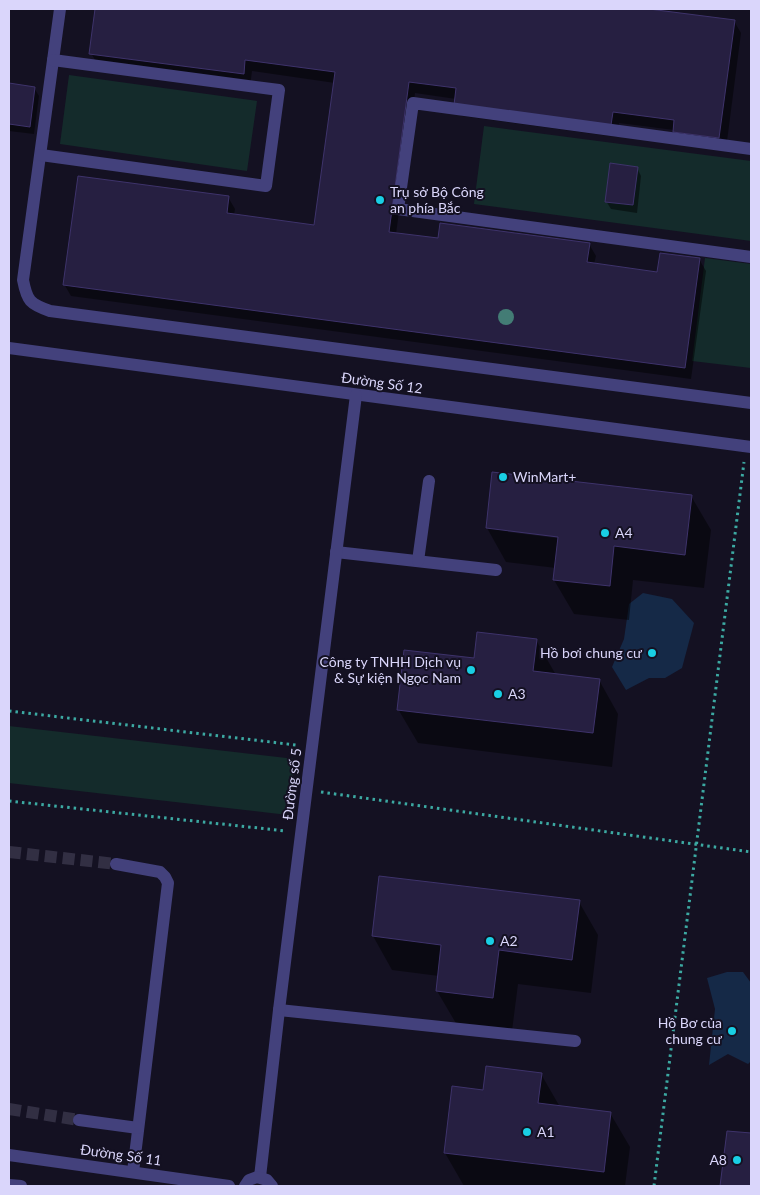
<svg xmlns="http://www.w3.org/2000/svg" width="760" height="1195" font-family="Lato,sans-serif">
<rect width="100%" height="100%" fill="#141122"/>
<g fill="#142b2b">
<path d="M69,75l188,26 -10,70 -187,-27z"/>
<path d="M484,126l267,35v80l-277,-37z"/>
<path d="M705,258l46,6v104l-59,-7z"/>
<path d="M9,726l286,33 -7,56 -279,-32z"/>
</g>
<g fill="#152947">
<path d="M643,593l29,6 22,24 -12,45 -17,10h-16l-23,12 -14,-23 12,-28 5,-35z"/>
<path d="M727,972h16l8,11v78l-3,3 -20,-10 -19,11 6,-56 -8,-31z"/>
</g>
<g fill="#0007" fill-rule="evenodd">
<path d="M97,9h542l95,12 7,12 -15,116 -45,-5 -7,-14 -55,-7 -2,14 -155,-21 -7,-11 1,-6 -41,-6 -19,141 43,6 150,4 7,12 -2,8 64,9 41,-14 7,12 -15,108 -620,-83 -7,-12 164,-87 7,12 -1,6 82,11 19,-143 -83,-12 -2,15 -152,-21 -7,-12z"/>
<path d="M9,84l25,4 5,8 -5,38 -25,-3z"/>
<path d="M637,168l4,8 -4,37 -26,-4 -5,-8z"/>
<path d="M691,496l20,34 -7,58 -71,-8 -4,40 -55,-6 -20,-34 2,-12 -50,-6 -19,-34zM508,530l56,6v3l-56,-7z"/>
<path d="M536,640l20,35 43,5 19,34 -6,53 -194,-24 -20,-34 77,-49z"/>
<path d="M380,877l199,25 19,33 -7,58 -73,-9 -6,47 -55,-6 -20,-34 2,-15 -47,-6 -19,-34z"/>
<path d="M541,1074l19,33 50,6 20,34 -5,39h-161l-19,-33 39,-62z"/>
<path d="M728,1132l23,3v51h-29z"/>
</g>
<g fill="#261f41" stroke="#3e336b">
<path d="M95,9h554l86,11 -16,118 -46,-6 1,-12 -61,-8 -2,13 -157,-20 2,-17 -47,-6 -20,150 49,6 2,-15 150,20 -3,19 70,10 3,-19 40,5 -15,110 -622,-83 15,-109 151,20 -2,17 87,12 21,-153 -90,-12 -1,14 -155,-20z"/>
<path d="M9,83l26,4 -5,40 -21,-3z"/>
<path d="M610,163l28,4 -5,38 -28,-3z"/>
<path d="M492,472l200,23 -7,60 -71,-9 -4,40 -57,-6 5,-43 -72,-9z"/>
<path d="M477,632l60,7 -4,32 67,8 -7,54 -196,-23 7,-60 70,8z"/>
<path d="M379,876l201,24 -8,60 -73,-10 -6,48 -57,-7 5,-46 -69,-9z"/>
<path d="M486,1066l56,7 -4,30 73,9 -7,60 -160,-19 8,-67 31,4z"/>
<path d="M727,1131l24,2v53h-31z"/>
</g>
<g fill="none" stroke-linecap="round" stroke-linejoin="round">
<g stroke="#322f43" stroke-width="12" stroke-dasharray="12 6" stroke-linecap="butt">
<path d="M9,852l107,12"/>
<path d="M9,1109l70,11"/>
</g>
<g stroke="#3ca9a2" stroke-width="3" stroke-dasharray="2.5 4" stroke-linecap="butt">
<path d="M9,711l287,34"/>
<path d="M321,792l430,60"/>
<path d="M9,801l277,30"/>
<path d="M654,1186l90,-724"/>
</g>
<g stroke="#43417c" stroke-width="12">
<path d="M60,9l-37,271c4,21 7,24 27,31l701,92"/>
<path d="M751,149l-338,-46 -15,106 353,48"/>
<path d="M41,155l225,31 13,-96 -226,-30"/>
<path d="M9,348l742,99"/>
<path d="M336,552l160,18"/>
<path d="M418,561l11,-80"/>
<path d="M116,864l44,8 5,5 3,6 -35,289"/>
<path d="M279,1010l296,31"/>
<path d="M79,1120l59,8"/>
<path d="M9,1155l220,31"/>
<path d="M260,1177l19,-167 77,-615"/>
<path d="M9,1185l12,1"/>
<path d="M245,1186l4,-6 8,-3 10,3 5,6"/>
</g>
</g>
<circle fill="#437c75" cx="506" cy="317" r="8"/>
<g fill="#19cfe4" stroke="#141122" stroke-width="2">
<circle cx="380" cy="200" r="5"/>
<circle cx="503" cy="477" r="5"/>
<circle cx="605" cy="533" r="5"/>
<circle cx="652" cy="653" r="5"/>
<circle cx="471" cy="670" r="5"/>
<circle cx="498" cy="694" r="5"/>
<circle cx="490" cy="941" r="5"/>
<circle cx="732" cy="1031" r="5"/>
<circle cx="527" cy="1132" r="5"/>
<circle cx="737" cy="1160" r="5"/>
</g>
<g text-anchor="middle" stroke-width="4" stroke-linejoin="round" paint-order="stroke">
<g font-size="14" fill="#dad6fb" stroke="#141122" text-anchor="start">
<text x="390" y="197">Trụ sở Bộ Công<tspan x="390" dy="16">an phía Bắc</tspan></text>
<text x="513" y="482">WinMart+</text>
<text x="615" y="538">A4</text>
<text x="642" y="658" text-anchor="end">Hồ bơi chung cư</text>
<text x="461" y="667" text-anchor="end">Công ty TNHH Dịch vụ<tspan x="461" dy="16">&amp; Sự kiện Ngọc Nam</tspan></text>
<text x="508" y="699">A3</text>
<text x="500" y="946">A2</text>
<text x="722" y="1028" text-anchor="end">Hồ Bơ của<tspan x="722" dy="16">chung cư</tspan></text>
<text x="537" y="1137">A1</text>
<text x="727" y="1165" text-anchor="end">A8</text>
</g>
<g font-size="14" fill="#dad6fb" stroke="#141122">
<text transform="translate(382 383) rotate(8)" y="5">Đường Số 12</text>
<text transform="translate(292 784) rotate(-83)" y="5">Đường số 5</text>
<text transform="translate(121 1155) rotate(8)" y="5">Đường Số 11</text>
</g>
</g>
<rect width="760" height="1195" fill="none" stroke="#dad6fb" stroke-width="20"/>
</svg>
